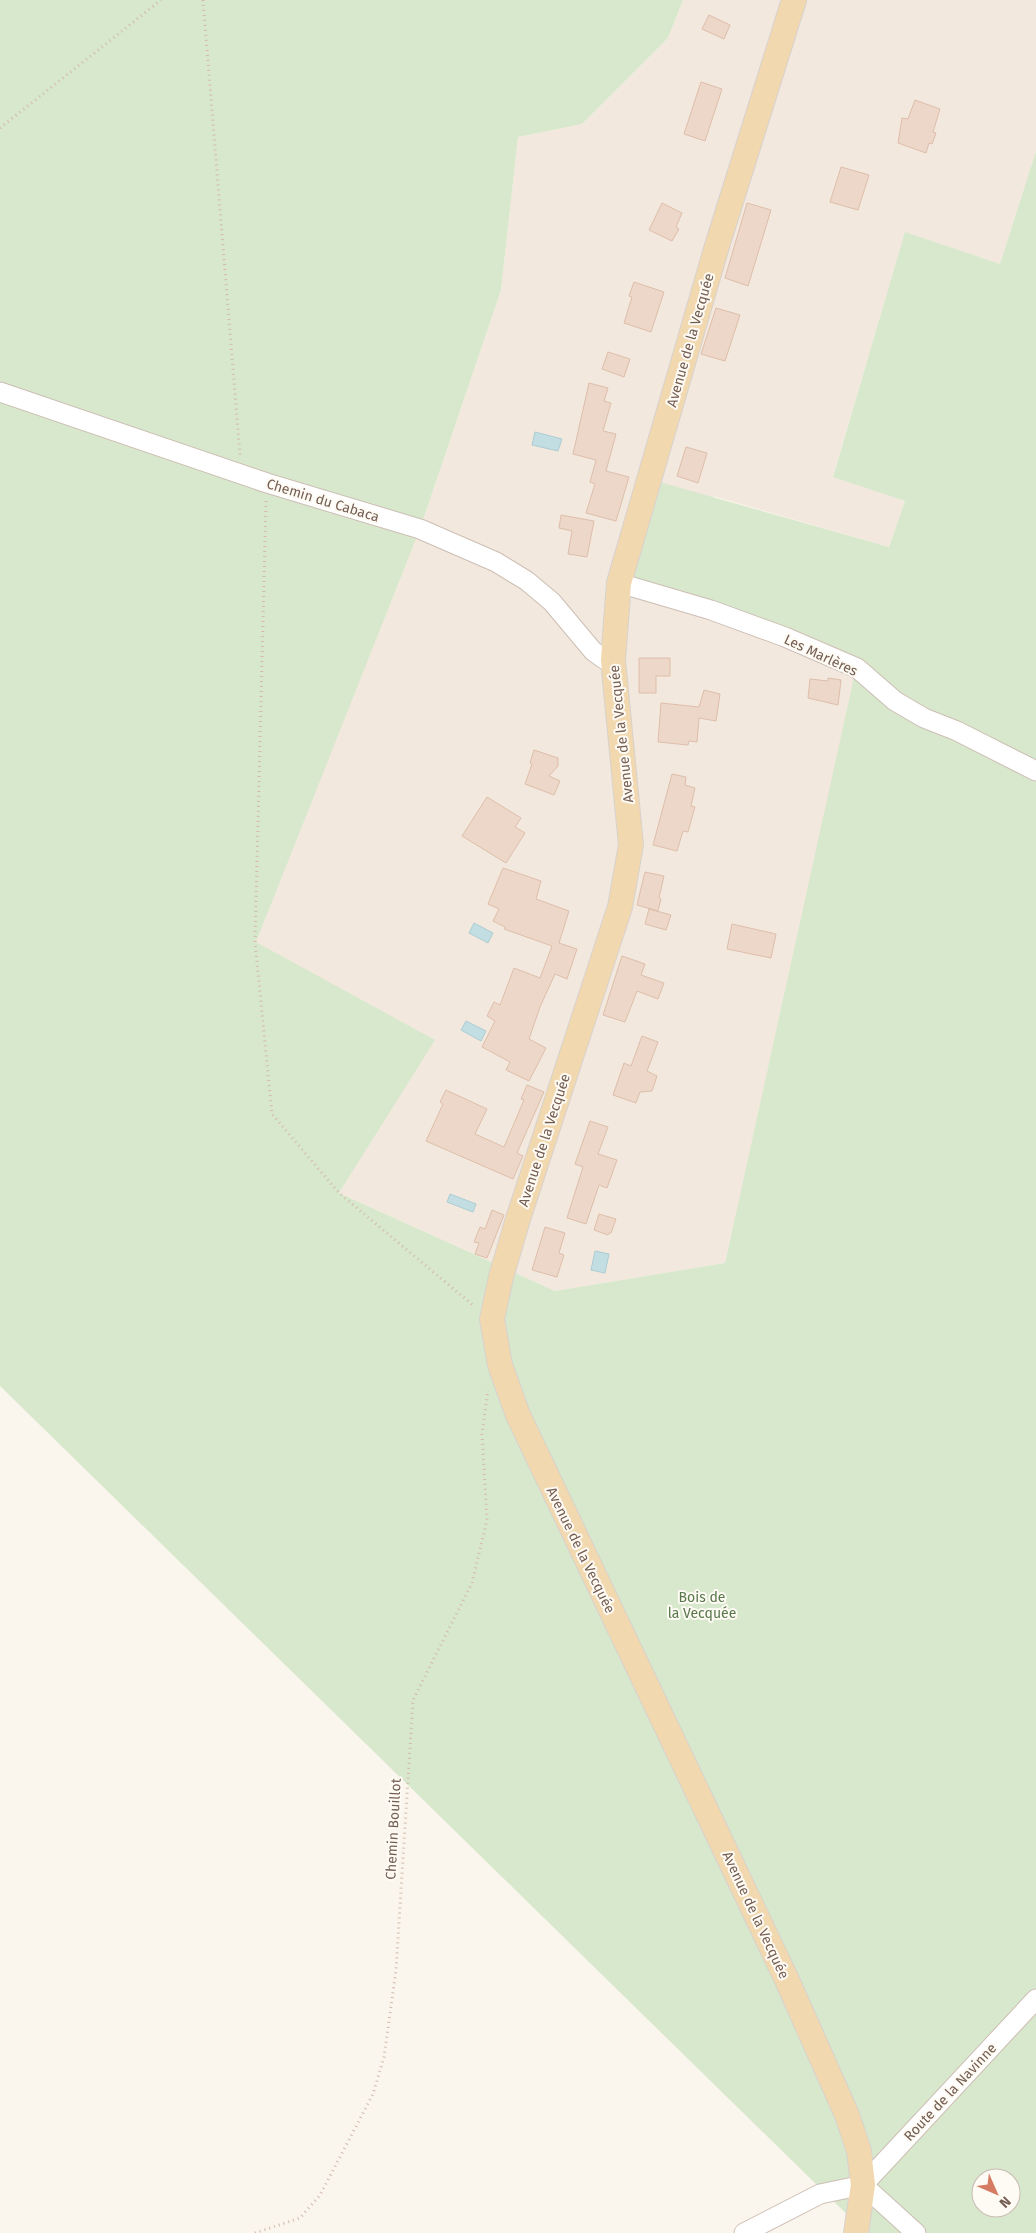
<svg xmlns="http://www.w3.org/2000/svg" width="1036" height="2233" font-family="'Fira Sans',sans-serif">
<rect width="100%" height="100%" fill="#fbf6ed"/>
<path fill="#f2e8dd" d="M683,0h353v151l-36,113 -95,-31 -72,243 72,25 -16,46 -176,-51 144,172 -132,595 -170,28 -216,-98 95,-153 -179,-98 165,-413 81,-239 17,-153 64,-13 86,-86z"/>
<path fill="#d8e8cd" fill-rule="evenodd" d="M0,0h683l-15,38 -86,86 -64,13 -17,153 -81,239 -164,413 179,98 -96,153 216,98 170,-28 131,-595 -237,-85 30,-104 240,68 16,-46 -72,-24 72,-245 95,32 36,-113v2082h-170l-866,-847zM981,2178h30v30h-30z"/>
<g fill="#c3dee3" stroke="#abcdd4">
<path d="M535,432l27,7 -4,12 -26,-6z"/>
<path d="M474,923l19,10 -5,10 -19,-10z"/>
<path d="M466,1021l20,10 -5,10 -20,-11z"/>
<path d="M450,1194l26,10 -3,8 -26,-10z"/>
<path d="M595,1251l14,3 -4,19 -14,-3z"/>
</g>
<g fill="#edd7c8" stroke="#debeaa">
<path d="M709,15l21,10 -6,14 -22,-10z"/>
<path d="M701,82l21,7 -17,52 -21,-7z"/>
<path d="M915,100l25,9 -7,23 3,1 -4,11 -3,-1 -3,10 -28,-10 4,-25 6,1z"/>
<path d="M841,167l28,8 -11,35 -28,-8z"/>
<path d="M662,203l20,10 -6,14 3,2 -7,12 -23,-11z"/>
<path d="M747,203l24,7 -23,76 -23,-8z"/>
<path d="M634,282l30,10 -13,40 -27,-9 8,-26 -3,-1z"/>
<path d="M716,308l24,7 -15,46 -24,-7z"/>
<path d="M608,352l22,7 -6,18 -22,-8z"/>
<path d="M589,383l19,5 -4,13 7,2 -8,28 13,3 -10,37 23,6 -13,44 -30,-8 9,-29 -5,-2 6,-22 -23,-6z"/>
<path d="M686,447l21,6 -9,30 -21,-7z"/>
<path d="M561,515l33,6 -7,36 -19,-3 4,-23 -13,-3z"/>
<path d="M639,658h31v18h-14v17h-17z"/>
<path d="M828,678l13,2 -3,25 -30,-7 2,-19 18,2z"/>
<path d="M704,690l16,4 -4,27 -17,-3 -2,24 -8,-1 -1,4 -30,-3 3,-39 38,4z"/>
<path d="M534,750l24,8v8l-9,10 11,5 -6,14 -29,-11 7,-20 -2,-1z"/>
<path d="M672,774l14,3 -1,8 10,3 -4,18 4,1 -4,14 -3,11 -5,-1 -6,20 -24,-6z"/>
<path d="M487,797l34,21 -6,9 10,6 -19,30 -44,-27z"/>
<path d="M503,868l38,13 -5,18 33,12 -10,32 18,6 -10,30 -12,-5 -15,33 -11,32 17,9 -17,33 -23,-11 4,-8 -28,-15 13,-26 -8,-5 7,-14 6,3 14,-37 26,10 12,-32 -48,-17 1,-2 -12,-6 6,-12 -11,-5z"/>
<path d="M645,872l19,4 -5,22 2,1 -3,12 -21,-6z"/>
<path d="M649,909l22,6 -5,15 -21,-6z"/>
<path d="M732,924l44,10 -5,24 -44,-9z"/>
<path d="M622,956l23,8 -4,11 23,8 -6,16 -21,-8 -12,31 -22,-7z"/>
<path d="M642,1036l16,6 -11,29 10,5 -5,15 -12,1 -4,11 -23,-8 11,-32 7,3z"/>
<path d="M527,1085l17,7 -27,61 6,3 -10,23 -87,-38 17,-37 -3,-2 6,-12 41,19 -12,25 29,13 20,-47 -3,-1z"/>
<path d="M590,1121l18,6 -10,27 19,6 -10,28 -8,-3 -13,39 -19,-6 16,-51 -8,-3z"/>
<path d="M492,1210l12,5 -17,43 -12,-4 4,-11 -5,-1 6,-15 5,2z"/>
<path d="M599,1214l17,5 -5,14h-2l-1,2 -14,-5z"/>
<path d="M545,1227l20,6 -6,20 5,2 -7,22 -25,-7z"/>
</g>
<g fill="none" stroke-linecap="round" stroke-linejoin="round">
<defs>
<g id="minor">
<path d="M0,392l267,91 153,46 76,33 31,19 25,21 41,49 11,8 9,1"/>
<path d="M619,583l92,27 74,27 72,31 38,33 29,17 33,13 79,40"/>
<path d="M863,2185l173,-186"/>
<path d="M863,2185l53,48"/>
<path d="M744,2233l76,-39 43,-9"/>
</g>
<path id="major" d="M794,0l-77,246 -98,337 -6,77 18,185 -11,62 -102,312 -17,58 -9,42 8,46 18,50 269,565 60,135 12,36 4,34 -7,48"/>
</defs>
<use href="#minor" stroke="#cdbeb4" stroke-width="21"/>
<use href="#major" stroke="#d8d2cf" stroke-width="26"/>
<g stroke="#d3baab" stroke-width="3" stroke-dasharray="1 4" stroke-linecap="butt">
<path d="M203,0l37,455"/>
<path d="M0,128l161,-128"/>
<path d="M266,501l-11,441 17,172 67,79 135,113"/>
<path d="M255,2233l45,-15 20,-23 53,-101 11,-37 12,-87 17,-270 59,-117 15,-63 -5,-86 6,-44"/>
</g>
<use href="#minor" stroke="#fff" stroke-width="19"/>
<use href="#major" stroke="#f1d8af" stroke-width="24"/>
</g>
<g text-anchor="middle" stroke-width="4" stroke-linejoin="round" paint-order="stroke">
<g font-size="14" fill="#745e52" stroke="#fefaf4">
<text transform="translate(690 340) rotate(-74)" y="5">Avenue de la Vecquée</text>
<text transform="translate(323 500) rotate(17)" y="5">Chemin du Cabaca</text>
<text transform="translate(821 655) rotate(25)" y="5">Les Marlères</text>
<text transform="translate(621 734) rotate(-96)" y="5">Avenue de la Vecquée</text>
<text transform="translate(544 1140) rotate(-72)" y="5">Avenue de la Vecquée</text>
<text transform="translate(581 1550) rotate(64)" y="5">Avenue de la Vecquée</text>
<text transform="translate(393 1829) rotate(-87)" y="5">Chemin Bouillot</text>
<text transform="translate(756 1915) rotate(65)" y="5">Avenue de la Vecquée</text>
<text transform="translate(950 2092) rotate(-47)" y="5">Route de la Navinne</text>
</g>
<g font-size="14" fill="#58784c" stroke="#fefaf4">
<text x="702" y="1602">Bois de<tspan x="702" dy="16">la Vecquée</tspan></text>
</g>
</g>
<g transform="translate(996 2193) rotate(135)"><circle r="24" fill="#fefaf4" stroke="#c7bcb3"/>
<path d="M0-4L9 19L0 12L-9 19Z" fill="#d57c62"/>
<text y="-8" font-size="14" font-weight="bold" text-anchor="middle" fill="#745e52">N</text>
</g>
</svg>
